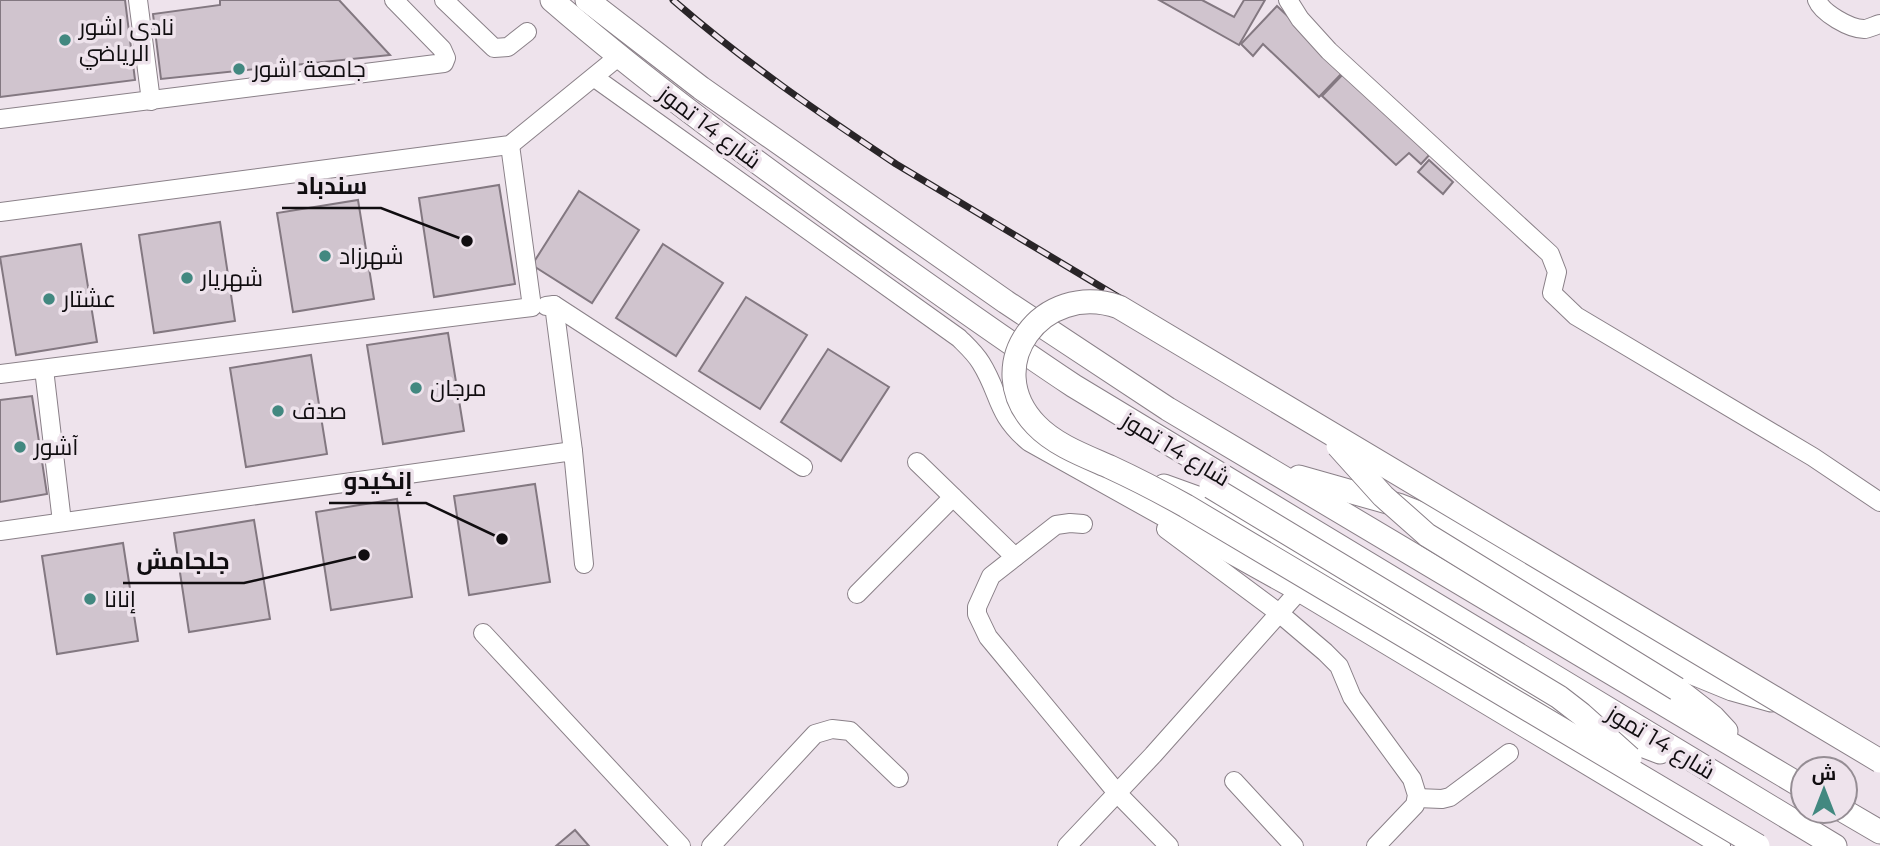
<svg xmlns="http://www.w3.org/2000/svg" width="1880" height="846" font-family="Montserrat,Cairo,sans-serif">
<rect width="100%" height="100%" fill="#eee3ec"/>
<g fill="#d0c4ce" stroke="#837881" stroke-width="2">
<path d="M0,0h125l10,80 -135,17z"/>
<path d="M220,0h119l51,55 -229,24 -8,-65 67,-9z"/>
<path d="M1159,0h43l32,17 10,-17h21l-26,45z"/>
<path d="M1277,6l68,64 -26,27 -56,-53 -10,12 -12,-12z"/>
<path d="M1346,71l86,81 -11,12 -12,-11 -13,12 -74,-69z"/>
<path d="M1429,160l24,22 -10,12 -25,-22z"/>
<path d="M499,185l16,99 -81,13 -15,-99z"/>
<path d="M579,191l60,39 -47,73 -60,-38z"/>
<path d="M358,200l16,99 -81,13 -16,-99z"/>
<path d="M220,222l15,99 -81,12 -15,-98z"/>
<path d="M81,244l16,98 -81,13 -16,-98z"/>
<path d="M663,244l60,39 -47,73 -60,-38z"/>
<path d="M746,297l61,38 -47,74 -61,-38z"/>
<path d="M448,333l16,98 -81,13 -16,-99z"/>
<path d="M828,349l61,38 -48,74 -60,-39z"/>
<path d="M311,355l16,99 -81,13 -16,-99z"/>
<path d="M32,396l15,98 -47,8v-102z"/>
<path d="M535,484l15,98 -81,13 -15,-99z"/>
<path d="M397,499l15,98 -81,13 -15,-98z"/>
<path d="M254,520l16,99 -81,13 -15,-99z"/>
<path d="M123,543l15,98 -81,13 -15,-98z"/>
<path d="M575,830l14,16h-33z"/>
</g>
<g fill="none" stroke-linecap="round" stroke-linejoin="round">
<defs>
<g id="minor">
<path d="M138,0l13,101"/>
<path d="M444,0l50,48 14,-1 19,-15"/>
<path d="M1288,0l12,19 29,32 221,203 7,18 -5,21 24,23 237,141 67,45"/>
<path d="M1817,0c5,13 33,29 47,29 4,0 12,-4 16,-5"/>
<path d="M595,78l364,260c8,8 16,15 22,25 20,32 14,50 48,79l269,150 423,254"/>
<path d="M0,119l444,-56 2,-5 -4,-9 -48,-49"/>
<path d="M0,212l510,-67 108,-88"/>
<path d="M554,305l249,162"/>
<path d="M546,306l8,-1 19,146"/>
<path d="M44,369l18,153"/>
<path d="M0,374l532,-67 -22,-162"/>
<path d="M917,462l98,95"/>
<path d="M1083,524l-13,-1 -14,2 -65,51 -14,31v7l11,23 130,157 51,52"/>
<path d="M1166,529l113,84 46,39 14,14 13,31 60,82 5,16 -2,10 -39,41"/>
<path d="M0,531l573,-80 11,113"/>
<path d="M857,594l96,-97"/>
<path d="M483,633l198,213"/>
<path d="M1234,781l60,65"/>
<path d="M1417,798l25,1 8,-2 59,-44"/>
<path d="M711,846l104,-112 17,-5 18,2 49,47"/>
<path d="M1067,846l86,-91 145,-163"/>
</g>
<g id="major">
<path d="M552,0c97,84 200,159 304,234 72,51 144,103 218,152l761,460"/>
<path d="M587,0l114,88 305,214 162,107 635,378"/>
<path d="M1299,477l99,28 31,12 34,17 225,137 44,18 39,11"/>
<path d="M1164,486l36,13 25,15 338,201 97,37"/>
<path d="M1677,689l36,28 13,14"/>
<path d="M1844,811l36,21"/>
</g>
</defs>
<use href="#minor" stroke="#8a8088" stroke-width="20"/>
<use href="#major" stroke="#8a8088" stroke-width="25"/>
<use href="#minor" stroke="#fff" stroke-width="18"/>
<use href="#major" stroke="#fff" stroke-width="23"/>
<defs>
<path id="rail" d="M673,0c70,61 146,113 223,164l984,589"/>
</defs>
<use href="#rail" stroke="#292528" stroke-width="7"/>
<use href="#rail" stroke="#eee3ec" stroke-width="4.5" stroke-dasharray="13" stroke-linecap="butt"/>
<defs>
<g id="major-bridge">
<path d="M1338,446l45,50 44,39 250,154"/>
<path d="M1211,487l348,210 22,17 49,44"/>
<path d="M1758,846l-572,-340c-25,-14 -50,-27 -76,-39 -25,-11 -55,-22 -74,-42 -57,-59 6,-145 83,-118l761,454"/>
</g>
</defs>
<use href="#major-bridge" stroke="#8a8088" stroke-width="25" stroke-linecap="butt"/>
<use href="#major-bridge" stroke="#fff" stroke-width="23"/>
</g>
<g fill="#428880" stroke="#eee3ec" stroke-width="2.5">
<circle cx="65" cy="40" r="7"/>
<circle cx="239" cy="69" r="7"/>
<circle cx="325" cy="256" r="7"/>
<circle cx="187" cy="278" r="7"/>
<circle cx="49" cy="299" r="7"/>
<circle cx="416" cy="388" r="7"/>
<circle cx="278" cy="411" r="7"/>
<circle cx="20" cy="447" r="7"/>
<circle cx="90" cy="599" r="7"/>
</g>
<g text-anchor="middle" stroke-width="7" stroke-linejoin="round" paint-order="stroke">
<g font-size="23" fill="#100d10" stroke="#eee3ec" text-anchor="start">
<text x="79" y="35">نادي اشور<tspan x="79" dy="26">الرياضي</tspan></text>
<text x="253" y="77">جامعة اشور</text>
<text x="339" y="264">شهرزاد</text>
<text x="201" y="286">شهريار</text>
<text x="63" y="307">عشتار</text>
<text x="430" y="396">مرجان</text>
<text x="292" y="419">صدف</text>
<text x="34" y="455">آشور</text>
<text x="104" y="607">إنانا</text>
</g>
<g font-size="23" fill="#100d10" stroke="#eee3ec">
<text transform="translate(710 127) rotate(37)" y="8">شارع 14 تموز</text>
<text transform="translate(1176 449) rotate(31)" y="8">شارع 14 تموز</text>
<text transform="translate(1661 742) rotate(31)" y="8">شارع 14 تموز</text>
</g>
</g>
<path fill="none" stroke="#100d10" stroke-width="2.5" d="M467 241L381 208H282M502 539L426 503H329M364 555L244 583H123"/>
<g fill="#100d10" stroke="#eee3ec" stroke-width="2.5">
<circle cx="467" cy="241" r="7"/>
<circle cx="502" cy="539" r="7"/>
<circle cx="364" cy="555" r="7"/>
</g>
<g font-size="24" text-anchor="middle" font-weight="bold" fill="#100d10" stroke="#eee3ec" stroke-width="7" stroke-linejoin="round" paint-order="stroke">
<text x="332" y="194">سندباد</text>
<text x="378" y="489">إنكيدو</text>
<text x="183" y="569">جلجامش</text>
</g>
<g transform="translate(1824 790)"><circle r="33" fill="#eee3ec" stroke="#958d94" stroke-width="2"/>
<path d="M0-5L12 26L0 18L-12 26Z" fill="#428880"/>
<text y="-10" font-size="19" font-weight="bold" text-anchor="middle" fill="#100d10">ش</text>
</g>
</svg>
